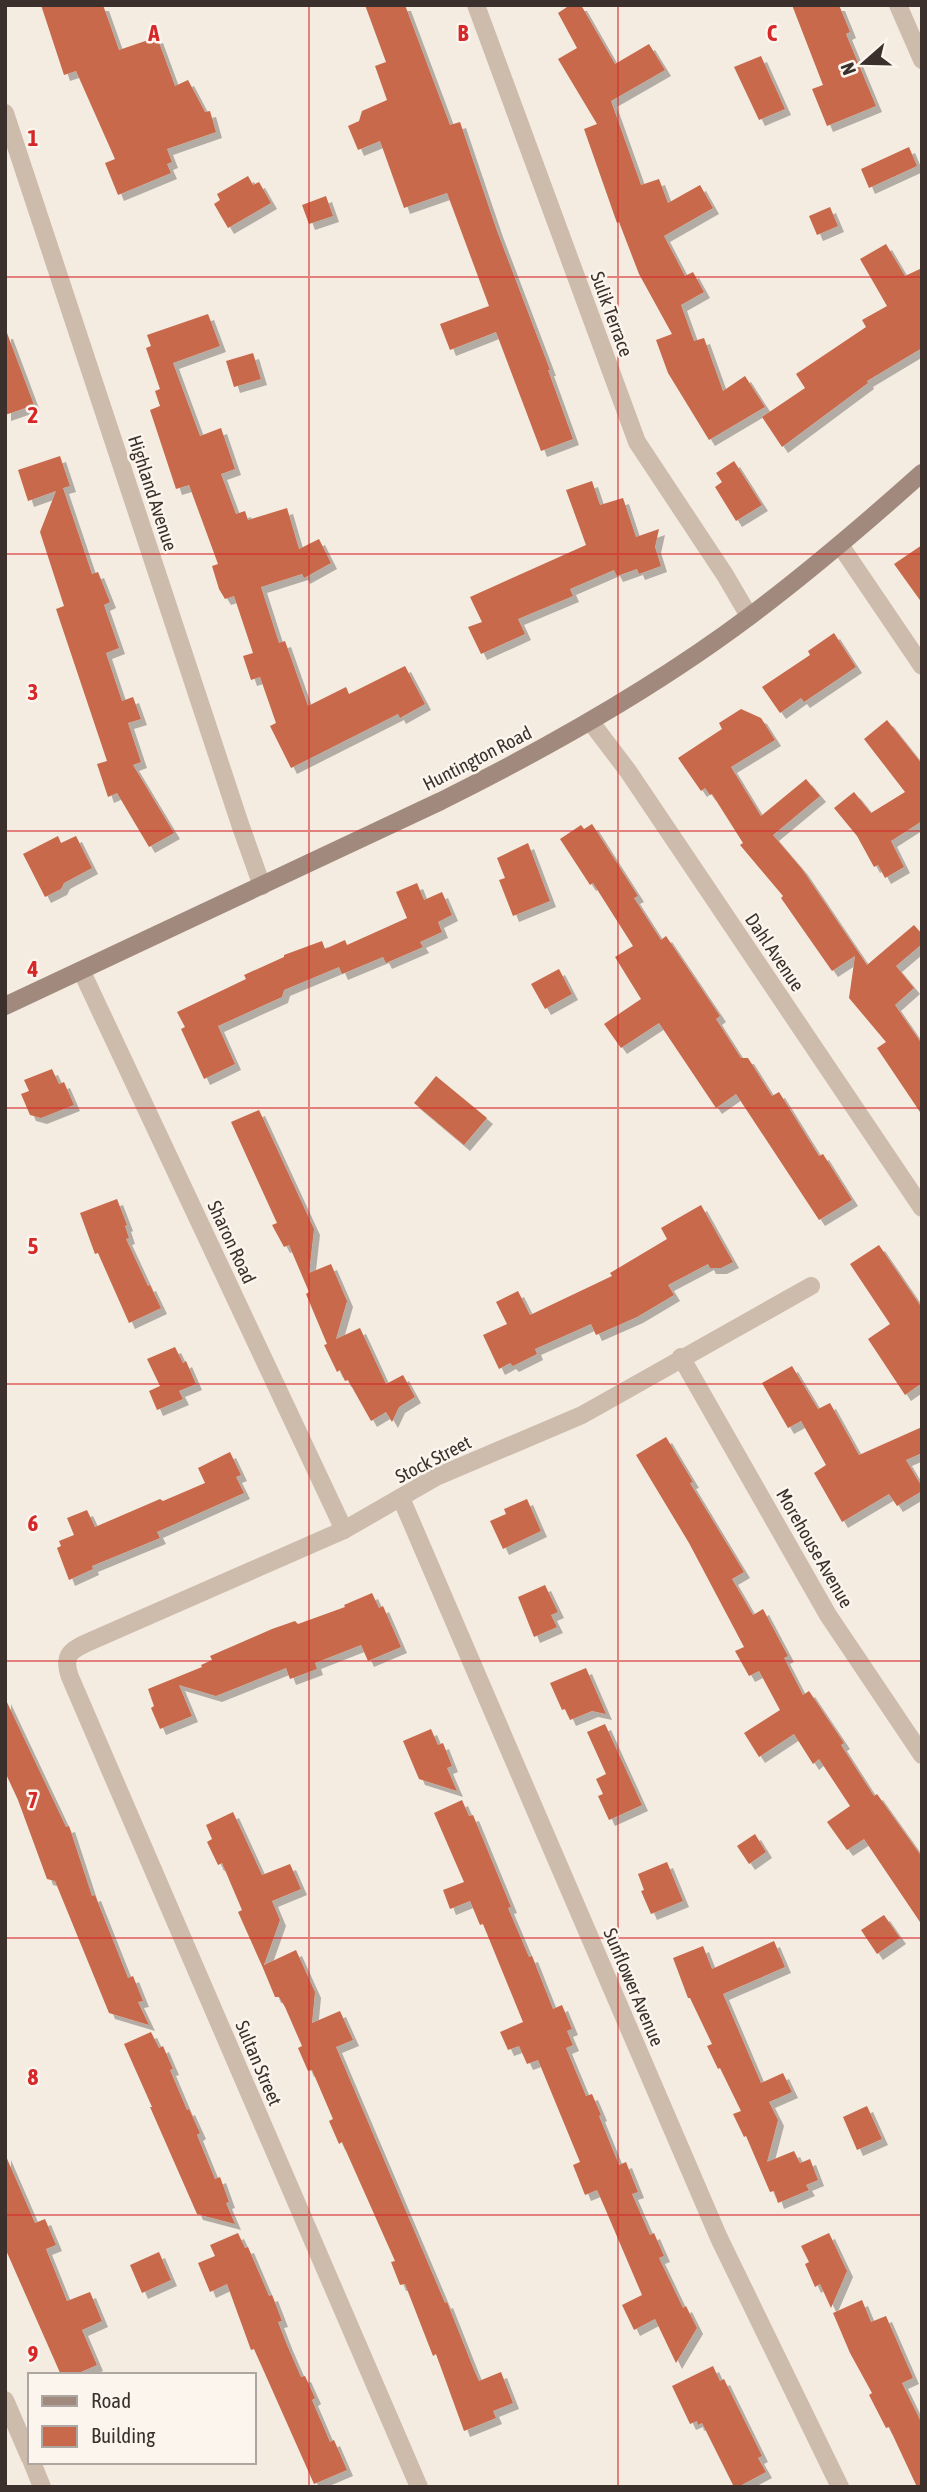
<svg xmlns="http://www.w3.org/2000/svg" width="927" height="2492" font-family="'Asap Condensed',sans-serif">
<defs>
<filter id="shadow"><feDropShadow dx="6" dy="6" stdDeviation="0" flood-color="#0004"/></filter>
</defs>
<rect width="100%" height="100%" fill="#f4ebe1"/>
<g fill="#c8694b" filter="url(#shadow)">
<path d="M41,5h62l16,45 38,-13 18,49 13,-6 17,32 5,-1 6,21 -49,17 5,13 -5,2 4,9 -53,22 -13,-32 10,-4 -39,-88 -12,4z"/>
<path d="M365,5h40l45,120 10,-3 37,109 53,139h-2l25,69 -32,12 -45,-119 -46,18 -10,-26 49,-18 -42,-113 -43,15 -24,-67 -22,9 -10,-24 11,-5 3,-10 25,-11 -12,-34 11,-4z"/>
<path d="M570,5h11l34,59 34,-20 16,26 -54,31 30,84 18,-6 9,24 32,-18 13,23 -49,28 21,40 8,-4 11,20 -23,13 13,36 10,-3 19,53 22,-15 20,31 -56,33 -41,-67 -12,-33 16,-6 -33,-60 -20,-52 -2,1 -33,-94 13,-5 -39,-65 19,-11 -19,-35z"/>
<path d="M792,5h47l11,27 -4,2 30,72 -49,20 -15,-37 11,-4z"/>
<path d="M761,56l24,53 -26,11 -25,-53z"/>
<path d="M909,147l8,19 -48,22 -8,-19z"/>
<path d="M248,176l5,9 6,-3 12,21 -43,25 -14,-24 6,-4 -3,-6z"/>
<path d="M326,196l7,20 -24,8 -7,-19z"/>
<path d="M830,207l8,19 -21,9 -8,-19z"/>
<path d="M886,244l19,32 17,-8v80l-55,33 1,2 -86,64 -20,-30 43,-29 -9,-14 70,-47 -4,-7 25,-14 -27,-47z"/>
<path d="M208,314l12,32 -47,17 27,73 21,-8 14,41 -14,5 15,40 9,-3 3,9 39,-12 12,41 20,-10 12,24 -27,15 -2,-4 -41,13 18,56 6,-2 23,65 38,-19 3,7 56,-28 20,38 -25,14 -2,-4 -107,54 -21,-42 6,-3 -16,-46 -9,3 -8,-24 10,-3 -19,-57 -9,3 -6,-10 -7,-23 6,-2 -29,-79 -13,4 -26,-79 10,-4 -5,-15 5,-2 -14,-41 5,-2 -4,-11z"/>
<path d="M5,333h2l27,72 -29,10z"/>
<path d="M253,353l8,26 -27,8 -8,-26z"/>
<path d="M60,456l10,30 -7,2 29,86 6,-2 12,30 -6,3 15,43 -13,5 16,48 11,-4 8,22 -13,4 13,39 -8,3 41,68 -25,14 -32,-54 -9,4 -11,-33 10,-3 -51,-152 8,-3 -24,-74 16,-41 -28,10 -10,-31z"/>
<path d="M734,461l28,44 -26,16 -21,-34 7,-5 -6,-9z"/>
<path d="M592,481l8,24 23,-7 13,39 23,-8 -4,18 6,19 -22,8 -2,-5 -20,7 -3,-6 -44,19 3,7 -55,23 7,15 -44,20 -13,-27 14,-5 -12,-25 116,-52 -20,-55z"/>
<path d="M922,545v58l-28,-39z"/>
<path d="M834,633l22,34 -52,35 -3,-4 -21,15 -18,-26 48,-32 -2,-4z"/>
<path d="M741,709l20,9 14,22 -44,27 30,49 45,-37 14,17 -47,39 29,34 65,96 47,-40 8,9v10l-26,22 18,22 -19,17 27,39v71l-45,-67 9,-6 -37,-44 6,-42 -23,15 -51,-73 2,-2 -43,-51 3,-2 -31,-49 -2,1 -5,-7 -4,3 -23,-33 44,-29 -3,-6z"/>
<path d="M887,720l35,44v57l-31,20 13,26 -19,11 -7,-13 -4,2 -17,-31 -23,-28 20,-16 17,21 34,-21 -41,-53z"/>
<path d="M592,824l46,72 -4,2 27,42 5,-4 54,80 -4,3 25,39h7l24,38 7,-4 40,64 4,-2 29,46 -33,20 -83,-126 -20,14 -57,-85 -38,25 -17,-24 37,-25 -26,-42 18,-11 -40,-63 -3,2 -30,-46 21,-14 3,4z"/>
<path d="M58,836l3,7 15,-7 16,32 -28,15 -3,6 -16,8 -22,-43z"/>
<path d="M528,843l22,58 -37,15 -14,-36 6,-2 -8,-20z"/>
<path d="M417,883l7,17 18,-8 10,23 -14,7 4,10 -22,10 3,5 -37,16 -3,-6 -41,17 -3,-7 -55,23 -2,7 -64,29 17,38 -31,15 -23,-50 4,-2 -8,-15 69,-33 -2,-4 40,-18v-2l38,-14 3,8 20,-9 2,5 60,-27 -11,-26z"/>
<path d="M559,969l13,25 -27,15 -14,-25z"/>
<path d="M52,1069l7,15 5,-2 10,23 -33,13 -11,-3 -9,-21 8,-3 -5,-11z"/>
<path d="M436,1076l51,42 -23,27 -50,-42z"/>
<path d="M259,1110l55,119 -5,44 22,-9 16,37 -11,38 24,-11 26,56 17,-9 12,22 -16,10 -7,15 -6,-10 -15,9 -23,-41 -3,1 -5,-11 -3,2 -13,-27 3,-1 -21,-50 3,-2 -20,-47 -5,2 -12,-22 5,-2 -46,-101z"/>
<path d="M117,1199l10,26 -2,1 4,12 -3,1 22,47 2,-1 11,23 -32,15 -31,-70 -3,1 -15,-41z"/>
<path d="M701,1205l32,57 -12,6h-11l-2,-4 -40,21 6,10 -37,22 -41,18 -5,-11 -56,25 2,5 -24,12 -3,-3 -11,6 -16,-34 24,-11 -11,-22 22,-11 12,24 82,-39 -2,-3 57,-34 -6,-11z"/>
<path d="M879,1245l43,63v75l-17,12 -37,-56 22,-15 -40,-60z"/>
<path d="M175,1347l8,16 3,-2 10,23 -17,7 4,8 -26,11 -8,-19 11,-5 -13,-27z"/>
<path d="M792,1366l26,43 12,-6 29,52 63,-28v26l-16,7 16,27v4l-25,15 -8,-12 -47,28 -28,-49 12,-8 -25,-44 -13,7 -26,-45z"/>
<path d="M666,1437l27,45 -3,1 54,89 -12,7 21,36 10,-6 25,47 -4,2 19,37 6,-4 35,52 -3,2 33,51 3,-2 45,63v68l-58,-86 -17,11 -20,-28 23,-16 -31,-47 -6,5 -19,-30 -35,23 -15,-24 36,-23 -21,-39 -10,5 -14,-25 9,-4 -55,-104 -53,-88z"/>
<path d="M230,1452l11,23 -5,2 8,16 -87,39 3,6 -68,28 1,3 -24,11 -12,-32 4,-2 -2,-5 15,-6 -7,-17 20,-8 8,17 65,-28 3,2 42,-18 -7,-15z"/>
<path d="M527,1499l14,32 -38,18 -13,-28 16,-7 -2,-5z"/>
<path d="M545,1585l13,27 -7,3 6,12 -23,10 -16,-40z"/>
<path d="M372,1593l7,15 4,-2 18,41 -33,14 -7,-16 -46,18 2,6 -27,10 -4,-11 -70,28 -37,-11 13,31 -32,13 -9,-21 3,-2 -6,-17 54,-22 -1,-2 11,-5 -2,-4 62,-27 23,-8 3,3 47,-17 -1,-2z"/>
<path d="M586,1668l20,46 -14,-3 -22,9 -5,-11 -3,1 -12,-27z"/>
<path d="M5,1698l61,129 3,-1 23,70 3,-1 33,83 5,-2 10,25 -5,1 11,23 -40,-12 -54,-132 -8,-2 -29,-79 -13,-28z"/>
<path d="M605,1724l37,81 -33,15 -11,-24 5,-2 -7,-15 10,-5 -19,-42z"/>
<path d="M431,1729l7,16 5,-2 9,23 -5,2 10,23 -38,-12 -16,-38z"/>
<path d="M462,1800l7,16 4,-1 38,92 -3,1 21,49 3,-1 21,53 9,-4 10,24 -5,2 6,14 -7,3 20,48 6,-2 9,21 -2,1 20,49 7,-3 12,30 -6,2 18,41 4,-2 10,23 -5,2 24,50 3,-2 11,22 -21,35 -21,-44 -21,11 -12,-25 20,-10 -38,-89 -7,-16 -12,5 -12,-30 7,-3 -42,-102 -11,4 -8,-18 -11,4 -8,-18 23,-10 -40,-98 -3,1 -10,-24 -20,8 -7,-19 21,-8 -30,-69z"/>
<path d="M233,1812l29,63 28,-11 11,25 -29,12 8,19 -16,45 32,-15 19,42 -3,31 28,-12 13,29 -17,7 109,256 2,-1 27,68 5,11 22,-9 12,31 -20,8 3,7 -32,13 -28,-77 -3,2 -28,-72 -5,1 -9,-23 4,-1 -53,-119 -3,2 -10,-23 4,-2 -21,-49 -4,1 -10,-23 4,-2 -17,-39 -6,-10h-4l-12,-29 -25,-56 4,-2 -20,-47 -4,2 -11,-23 5,-3 -6,-14z"/>
<path d="M755,1834l11,18 -17,12 -12,-18z"/>
<path d="M667,1862l16,39 -32,13 -10,-23 3,-1 -6,-16z"/>
<path d="M884,1915l16,23 -23,16 -16,-24z"/>
<path d="M774,1941l11,26 -62,27 38,89 22,-10 9,19 -23,10 9,18 -11,42 27,-11 6,12 10,-4 8,21 -12,5 3,5 -31,13 -4,-12 -4,1 -24,-56 -2,1 -11,-23 8,-3 -21,-43 -2,1 -11,-23 5,-2 -22,-46h-2l-15,-40 30,-12 9,23z"/>
<path d="M151,2032l8,16 4,-2 10,23 -3,1 17,40 2,-1 11,24 -3,2 18,44 5,-2 9,25 -3,1 9,21 -38,-10 -47,-107h2l-28,-63z"/>
<path d="M867,2106l15,33 -25,11 -14,-33z"/>
<path d="M5,2154l30,69 10,-4 11,26 -10,4 21,52 23,-9 12,29 -20,9 15,35 -23,10h-13l-56,-127z"/>
<path d="M238,2233l7,15 3,-1 21,49 3,-1 10,26 -4,1 9,23 14,32 4,-1 10,22 -3,2 18,42 4,-2 13,30 -33,14 -60,-135 -3,1 -24,-66 -17,8 -12,-29 17,-7 -5,-11z"/>
<path d="M829,2233l18,38 -16,37 -11,-24 -5,3 -10,-23 4,-2 -8,-16z"/>
<path d="M159,2252l12,28 -29,13 -12,-28z"/>
<path d="M862,2300l9,22 15,-6 27,62 -11,5 20,41v63h-5l-28,-60 -3,1 -17,-33 3,-2 -22,-40 -17,-40z"/>
<path d="M713,2366l7,15 4,-2 38,77 -4,2 8,14 -28,15h-4l-32,-64 -4,2 -1,-4 -7,3 -18,-38z"/>
</g>
<g fill="none" stroke-linecap="round" stroke-linejoin="round">
<g stroke="#cdbbac" stroke-width="18">
<path d="M476,5l161,437 88,133 24,41"/>
<path d="M898,5l24,55"/>
<path d="M5,113l236,714 21,59"/>
<path d="M840,545l82,121"/>
<path d="M590,721l38,50 294,437"/>
<path d="M82,972l262,558"/>
<path d="M681,1357l147,258 94,140"/>
<path d="M401,1498l318,740 121,249"/>
<path d="M5,2400l25,58"/>
<path d="M32,2462l10,25"/>
<path d="M419,2487l-349,-810c-8,-23 1,-27 21,-36l253,-111 92,-53 146,-62 229,-129"/>
</g>
<path stroke="#a18a7d" stroke-width="18" d="M5,1006l436,-205c108,-54 213,-113 309,-185 60,-45 116,-93 172,-143"/>
</g>
<path fill="none" stroke="#d62828" stroke-width="2" stroke-opacity="0.55" d="M309,5v2482M618,5v2482M5,277h917M5,554h917M5,831h917M5,1108h917M5,1384h917M5,1661h917M5,1938h917M5,2215h917"/>
<g text-anchor="middle" stroke-width="5" stroke-linejoin="round" paint-order="stroke">
<g font-size="19" fill="#3b302b" stroke="#fbf5ee">
<text transform="translate(612 314) rotate(70)" y="7">Sulik Terrace</text>
<text transform="translate(153 493) rotate(72)" y="7">Highland Avenue</text>
<text transform="translate(477 758) rotate(-27)" y="7">Huntington Road</text>
<text transform="translate(775 952) rotate(56)" y="7">Dahl Avenue</text>
<text transform="translate(232 1242) rotate(65)" y="7">Sharon Road</text>
<text transform="translate(433 1459) rotate(-27)" y="7">Stock Street</text>
<text transform="translate(815 1548) rotate(60)" y="7">Morehouse Avenue</text>
<text transform="translate(634 1987) rotate(67)" y="7">Sunflower Avenue</text>
<text transform="translate(259 2063) rotate(67)" y="7">Sultan Street</text>
</g>
</g>
<g font-size="23" text-anchor="middle" font-weight="bold" fill="#d62828" stroke="#fbf5ee" stroke-width="5" stroke-linejoin="round" paint-order="stroke">
<text x="154" y="41">A</text>
<text x="463" y="41">B</text>
<text x="772" y="41">C</text>
<text x="33" y="146">1</text>
<text x="33" y="423">2</text>
<text x="33" y="700">3</text>
<text x="33" y="977">4</text>
<text x="33" y="1254">5</text>
<text x="33" y="1531">6</text>
<text x="33" y="1808">7</text>
<text x="33" y="2085">8</text>
<text x="33" y="2362">9</text>
</g>
<rect width="927" height="2492" fill="none" stroke="#3b302b" stroke-width="14"/>
<rect x="28" y="2373" width="228" height="91" fill="#fbf5ee" stroke="#aea6a0" stroke-width="2"/>
<rect x="42" y="2396" width="35" height="10" fill="#a18a7d" stroke="#aea6a0" stroke-width="2"/>
<text x="91" y="2408" font-size="21" fill="#3b302b">Road</text>
<rect x="42" y="2426" width="35" height="21" fill="#c8694b" stroke="#aea6a0" stroke-width="2"/>
<text x="91" y="2443" font-size="21" fill="#3b302b">Building</text>
<g transform="translate(864 63) rotate(250)" stroke="#fbf5ee" stroke-width="5" paint-order="stroke">
<path d="M0-5L12 26L0 18L-12 26Z" fill="#3b302b"/>
<text y="-10" font-size="19" font-weight="bold" text-anchor="middle" fill="#3b302b">N</text>
</g>
</svg>
